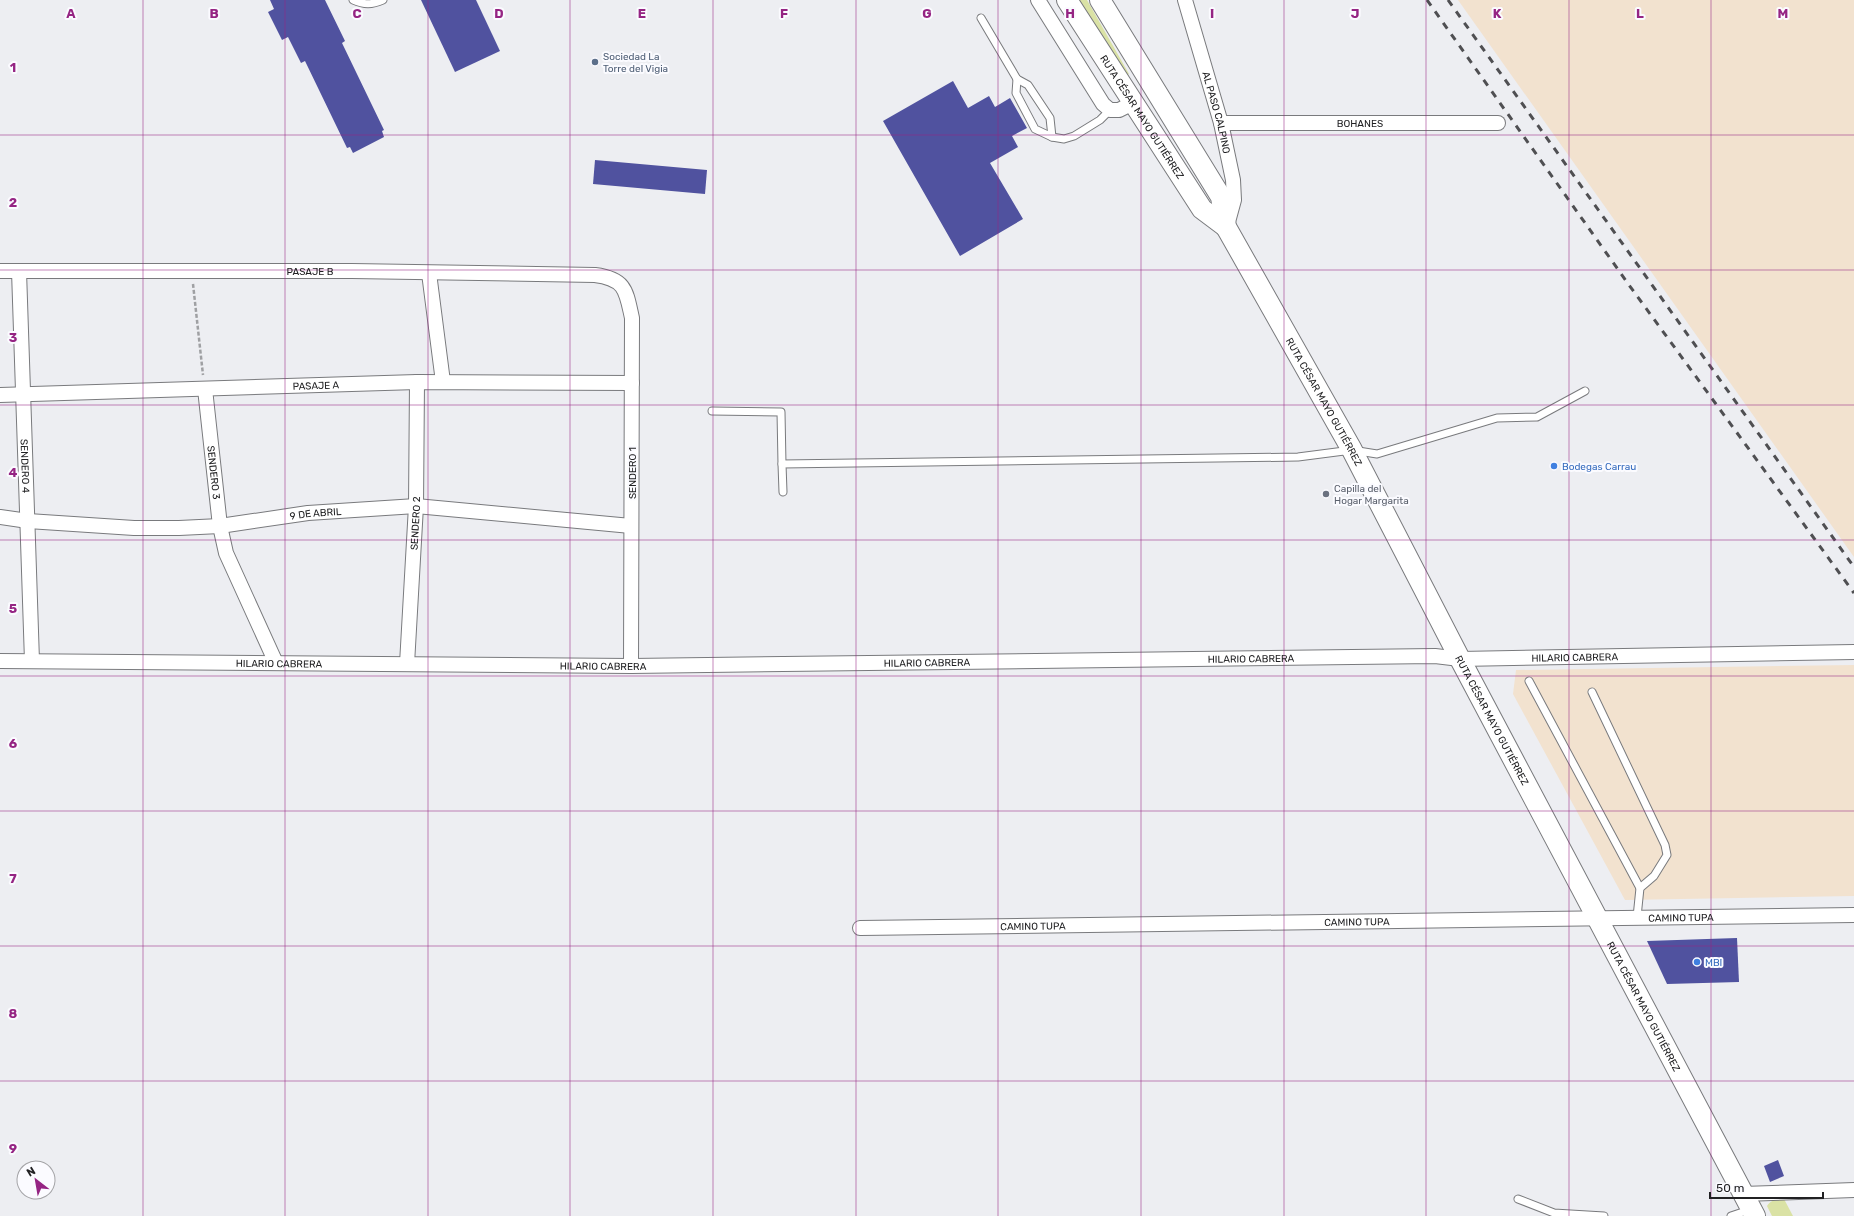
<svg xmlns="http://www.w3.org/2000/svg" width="1854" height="1216" font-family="Rubik,sans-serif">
<rect width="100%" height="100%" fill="#edeef2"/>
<g fill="#f2e2cf">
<path d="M1458,0h396v557z"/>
<path d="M1854,665v231l-229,4 -112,-206 3,-24z"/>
</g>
<g fill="#dae2a5">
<path d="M1074,0h13l42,74 -4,3z"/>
<path d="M1784,1199l9,17h-21l-5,-10c4,-7 10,-6 17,-7z"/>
</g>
<g fill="#50529f">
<path d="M270,0h55l20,41 -3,2 42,87 -2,1 2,6 -31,16 -3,-6 -3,1 -42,-87 -4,2 -13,-26 -6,3 -14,-28 6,-3z"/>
<path d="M421,0h55l24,51 -45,21z"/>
<path d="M953,81l15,27 21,-12 6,11 15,-9 17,30 -15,8 6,11 -28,16 33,56 -63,37 -77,-135z"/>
<path d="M595,160l112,10 -2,24 -112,-10z"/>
<path d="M1737,938l2,44 -72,2 -20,-43z"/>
<path d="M1778,1160l6,16 -14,6 -6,-16z"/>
</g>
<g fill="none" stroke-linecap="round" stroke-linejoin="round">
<defs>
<g id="lane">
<path d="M353,0c11,5 19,5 30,0"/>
<path d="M981,18l36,61 11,6 22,33 2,19"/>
<path d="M1017,79l-1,14 19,36 17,8 12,2 10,-3 26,-16 10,-10"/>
<path d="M712,411l69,1 1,52"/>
<path d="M783,492l-1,-28 516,-7 54,-7 25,4 120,-36 40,-1 48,-26"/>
<path d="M1529,681l111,207"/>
<path d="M1592,692l73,153 2,10 -13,21 -14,12 -3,29"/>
<path d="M1518,1199l36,14 50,3"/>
<path d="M1731,1216l18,-6"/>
</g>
<g id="street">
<path d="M1038,0l65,104 7,6h9l14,-7"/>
<path id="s1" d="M1185,0l36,123 12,57 1,20 -6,22"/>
<path id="s2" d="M1221,123h277"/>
<path id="s3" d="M0,271h352l243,4c31,4 31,16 37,43l-1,348"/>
<path id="s4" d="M19,271l13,390"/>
<path d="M429,273l14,109"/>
<path id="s5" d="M205,389l15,137 6,27 50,110"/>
<path id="s6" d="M0,395l417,-13 215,1"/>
<path id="s7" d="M0,517l28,4 106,7h45l41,-2 88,-13 108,-7 215,20"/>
<path id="s8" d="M0,661l631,5 804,-10 25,3 394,-7"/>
<path id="s9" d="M407,664l9,-158 1,-124"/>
<path id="s10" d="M860,928l994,-13"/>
<path d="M1743,1194l111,-4"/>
</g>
<g id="secondary">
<path id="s11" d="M1067,0l135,209 24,18"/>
<path id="s12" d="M1100,0l121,197 5,30 126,223 108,209 295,557"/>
</g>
</defs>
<use href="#lane" stroke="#797a7d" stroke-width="9"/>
<use href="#street" stroke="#797a7d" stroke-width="16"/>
<use href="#secondary" stroke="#797a7d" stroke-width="22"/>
<path stroke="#9fa0a3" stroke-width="2.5" stroke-dasharray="4 2" stroke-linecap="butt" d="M193,284l10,91"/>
<use href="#lane" stroke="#fff" stroke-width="7"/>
<use href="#street" stroke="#fff" stroke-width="14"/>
<use href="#secondary" stroke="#fff" stroke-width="20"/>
<g stroke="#4f4f52" stroke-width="3" stroke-dasharray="7 7" stroke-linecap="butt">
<path d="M1427,0l202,285 225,308"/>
<path d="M1448,0l406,567"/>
</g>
</g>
<path fill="none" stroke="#952483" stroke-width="1" stroke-opacity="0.55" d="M143,0v1216M285,0v1216M428,0v1216M570,0v1216M713,0v1216M856,0v1216M998,0v1216M1141,0v1216M1284,0v1216M1426,0v1216M1569,0v1216M1711,0v1216M0,135h1854M0,270h1854M0,405h1854M0,540h1854M0,676h1854M0,811h1854M0,946h1854M0,1081h1854"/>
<circle fill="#5c6f8a" stroke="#fbfbff" stroke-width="1.5" cx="595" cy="62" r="4"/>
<g fill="#3f7fe0" stroke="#fbfbff" stroke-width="1.5">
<circle cx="1554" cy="466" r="4"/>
<circle cx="1697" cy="962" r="4"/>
</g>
<circle fill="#6b7280" stroke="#fbfbff" stroke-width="1.5" cx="1326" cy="494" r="4"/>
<g text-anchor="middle" stroke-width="4" stroke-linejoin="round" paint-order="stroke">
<g font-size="10" fill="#4e5e75" stroke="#fbfbff" text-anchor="start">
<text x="603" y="60">Sociedad La<tspan x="603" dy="12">Torre del Vigia</tspan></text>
</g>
<g font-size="10" fill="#212123" stroke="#fbfbff">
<text dy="4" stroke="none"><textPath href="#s1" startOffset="117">AL PASO CALPINO</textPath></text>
<text dy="4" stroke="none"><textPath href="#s11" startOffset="139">RUTA CÉSAR MAYO GUTIÉRREZ</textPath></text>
<text dy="4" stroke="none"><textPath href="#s2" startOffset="139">BOHANES</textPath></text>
<text dy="4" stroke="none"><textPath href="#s3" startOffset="310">PASAJE B</textPath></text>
<text dy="4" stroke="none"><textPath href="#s6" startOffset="316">PASAJE A</textPath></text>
<text dy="4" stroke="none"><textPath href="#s12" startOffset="462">RUTA CÉSAR MAYO GUTIÉRREZ</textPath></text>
<text dy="4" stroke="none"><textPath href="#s4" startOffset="195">SENDERO 4</textPath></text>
<text dy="4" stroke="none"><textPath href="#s5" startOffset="84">SENDERO 3</textPath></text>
<text transform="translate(632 473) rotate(-90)" y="4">SENDERO 1</text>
<text dy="4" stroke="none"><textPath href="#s7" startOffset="317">9 DE ABRIL</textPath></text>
<text dy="4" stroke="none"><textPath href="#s9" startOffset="141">SENDERO 2</textPath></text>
<text dy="4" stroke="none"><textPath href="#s8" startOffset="1575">HILARIO CABRERA</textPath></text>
<text dy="4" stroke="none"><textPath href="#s8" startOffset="1251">HILARIO CABRERA</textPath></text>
<text dy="4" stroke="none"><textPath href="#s8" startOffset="279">HILARIO CABRERA</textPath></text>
<text dy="4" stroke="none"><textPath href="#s8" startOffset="927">HILARIO CABRERA</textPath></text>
<text dy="4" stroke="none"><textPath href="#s8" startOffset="603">HILARIO CABRERA</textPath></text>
<text dy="4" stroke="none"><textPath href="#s12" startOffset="822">RUTA CÉSAR MAYO GUTIÉRREZ</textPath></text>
<text dy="4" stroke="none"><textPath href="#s10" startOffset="821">CAMINO TUPA</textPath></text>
<text dy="4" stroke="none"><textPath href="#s10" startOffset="497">CAMINO TUPA</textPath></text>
<text dy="4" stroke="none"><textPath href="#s10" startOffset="173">CAMINO TUPA</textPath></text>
<text dy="4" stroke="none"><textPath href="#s12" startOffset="1146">RUTA CÉSAR MAYO GUTIÉRREZ</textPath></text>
</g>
<g font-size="10" fill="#366cbe" stroke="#fbfbff" text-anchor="start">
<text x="1562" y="470">Bodegas Carrau</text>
<text x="1705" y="966">MBI</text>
</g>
<g font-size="10" fill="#5b616d" stroke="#fbfbff" text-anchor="start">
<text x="1334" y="492">Capilla del<tspan x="1334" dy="12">Hogar Margarita</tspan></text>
</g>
</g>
<g font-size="13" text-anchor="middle" font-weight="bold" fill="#952483" stroke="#fbfbff" stroke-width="4" stroke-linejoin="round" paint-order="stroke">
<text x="71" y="18">A</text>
<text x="214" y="18">B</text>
<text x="357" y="18">C</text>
<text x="499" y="18">D</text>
<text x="642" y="18">E</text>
<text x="784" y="18">F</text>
<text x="927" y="18">G</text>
<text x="1070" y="18">H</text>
<text x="1212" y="18">I</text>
<text x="1355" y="18">J</text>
<text x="1497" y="18">K</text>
<text x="1640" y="18">L</text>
<text x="1783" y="18">M</text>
<text x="13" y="72">1</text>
<text x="13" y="207">2</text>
<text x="13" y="342">3</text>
<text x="13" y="477">4</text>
<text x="13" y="613">5</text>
<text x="13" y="748">6</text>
<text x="13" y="883">7</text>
<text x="13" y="1018">8</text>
<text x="13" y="1153">9</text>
</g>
<g transform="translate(36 1180) rotate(329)"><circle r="19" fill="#fbfbff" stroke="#a4a4a7"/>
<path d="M0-3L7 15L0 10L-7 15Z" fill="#952483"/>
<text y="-6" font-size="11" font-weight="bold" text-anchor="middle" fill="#212123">N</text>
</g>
<path d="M1710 1192v6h113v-6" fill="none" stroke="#212123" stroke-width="2"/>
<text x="1716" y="1192" font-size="12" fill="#212123" stroke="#fbfbff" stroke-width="3" paint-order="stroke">50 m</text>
</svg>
